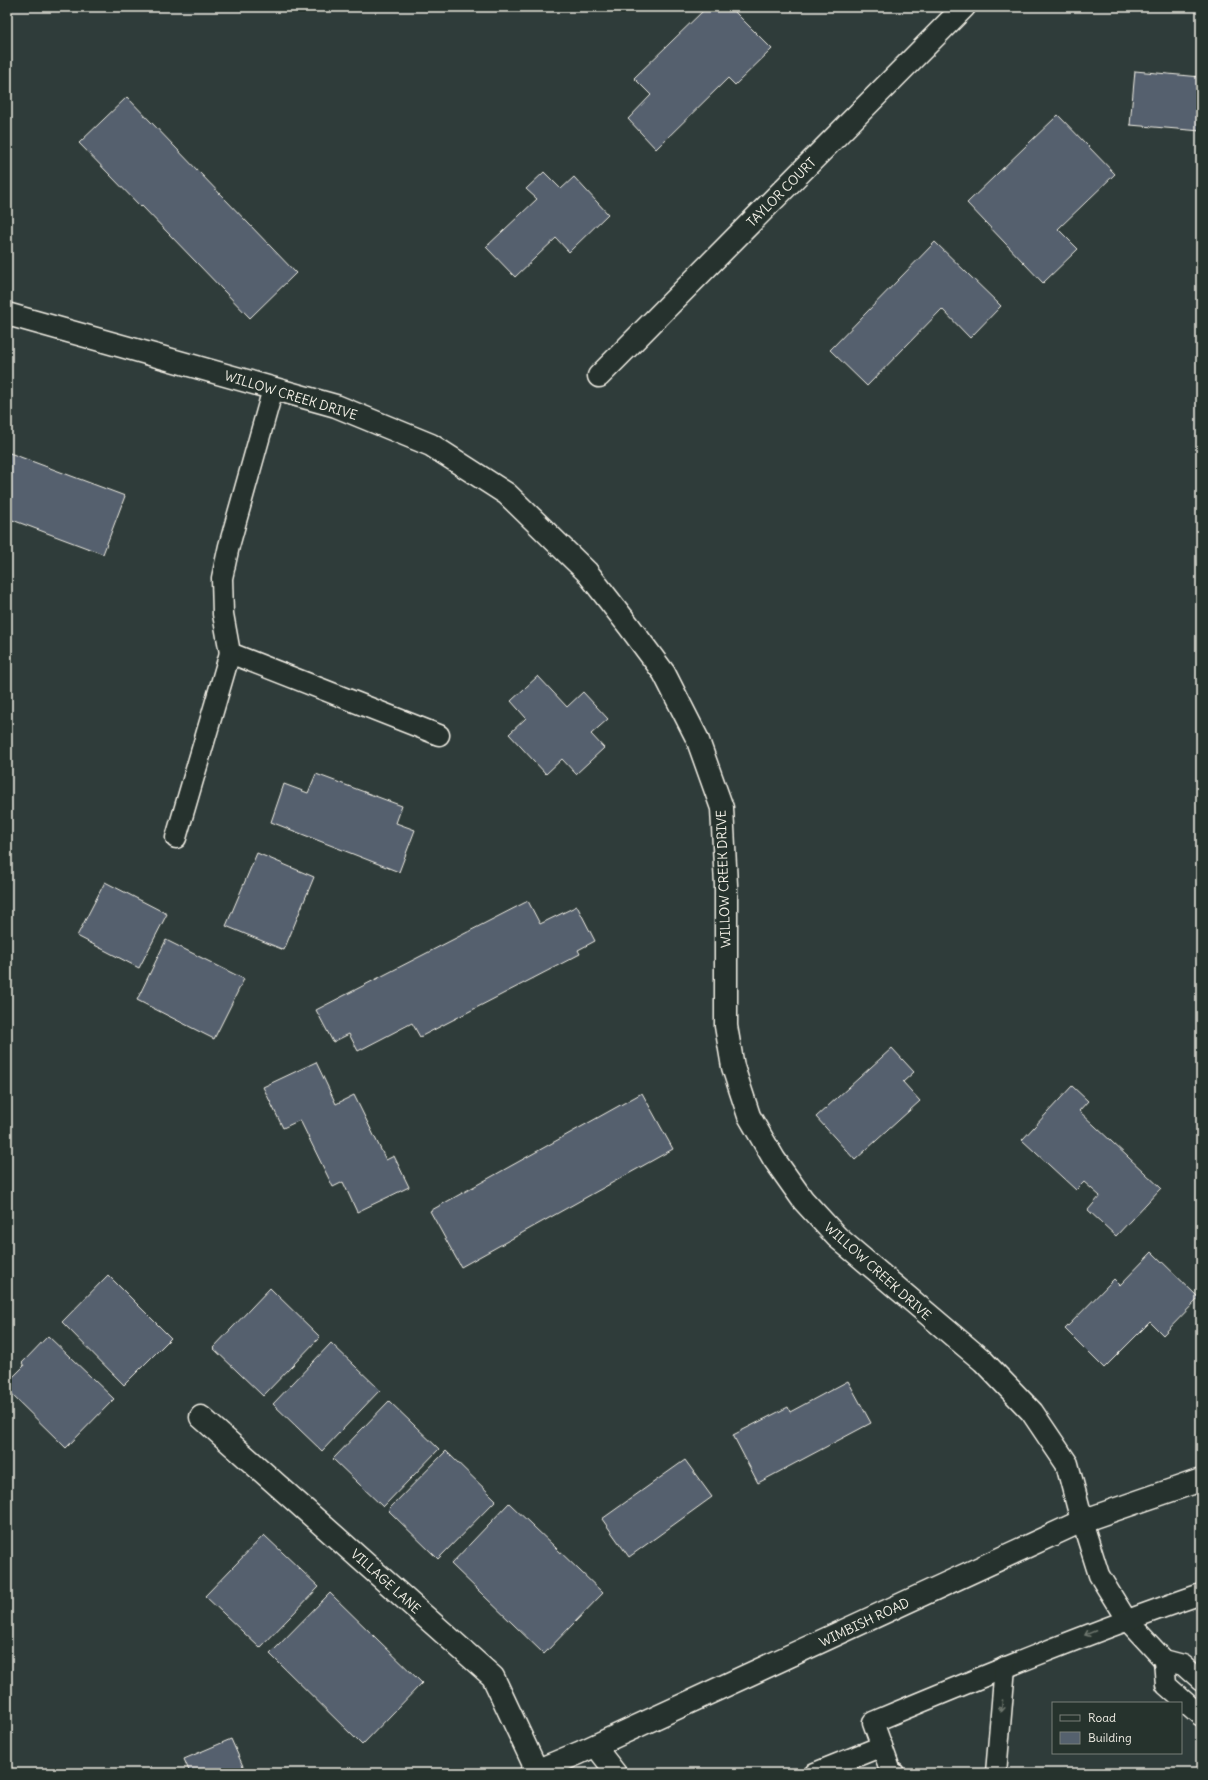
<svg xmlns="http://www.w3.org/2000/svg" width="1208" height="1780" font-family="Delius,sans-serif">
<rect width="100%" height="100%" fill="#2f3c3a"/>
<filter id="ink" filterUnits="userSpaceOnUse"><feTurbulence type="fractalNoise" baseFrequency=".025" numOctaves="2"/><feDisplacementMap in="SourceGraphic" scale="8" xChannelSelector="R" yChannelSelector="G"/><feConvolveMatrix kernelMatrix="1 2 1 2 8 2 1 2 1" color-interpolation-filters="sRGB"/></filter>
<g filter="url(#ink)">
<g fill="#55616e" stroke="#f4f1e8">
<path d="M707,7h23l42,42 -37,36 -7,-7 -72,71 -28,-30 23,-24 -17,-17z"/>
<path d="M1135,71l66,6v54l-71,-6z"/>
<path d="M127,97l169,176 -46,45 -108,-112 -1,1 -62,-64z"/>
<path d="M1058,115l57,59 -57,55 20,20 -35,34 -76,-80z"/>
<path d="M544,172l17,17 13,-12 34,37 -39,38 -13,-14 -41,39 -29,-30 51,-48 -11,-10z"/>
<path d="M935,242l66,64 -31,32 -28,-29 -75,77 -37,-36z"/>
<path d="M7,452l118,44 -22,58 -96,-36z"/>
<path d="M538,676l29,31 16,-15 25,27 -17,15 13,14 -28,26 -14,-15 -16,15 -37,-40 17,-16 -15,-17z"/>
<path d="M316,774l86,32 -6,17 19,7 -16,42 -128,-50 13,-38 24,9z"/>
<path d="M257,853l57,24 -30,73 -58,-24z"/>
<path d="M105,882l62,32 -28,54 -62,-32z"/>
<path d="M528,901l12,23 37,-18 18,35 -17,9 2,4 -160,83 -8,-14 -54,28 -9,-17 -16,8 -17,-32z"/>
<path d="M166,940l78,39 -30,60 -77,-39z"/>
<path d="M892,1048l22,24 -11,10 17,19 -65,59 -39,-43z"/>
<path d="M316,1062l20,42 18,-9 32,65 8,-4 15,31 -52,25 -14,-30 -10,5 -33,-67 -17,8 -20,-41z"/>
<path d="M1072,1086l16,15 -9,10 82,77 -45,48 -28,-26 12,-14 -16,-14 -8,8 -54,-50z"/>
<path d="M642,1093l31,56 -212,118 -31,-56z"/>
<path d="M1152,1252l47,46 -36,37 -13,-13 -46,46 -39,-39 49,-50 6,6z"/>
<path d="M108,1275l63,63 -47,47 -62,-63z"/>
<path d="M270,1288l50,49 -57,59 -50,-48z"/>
<path d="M48,1336l66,63 -48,49 -59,-58v-7l17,-17 -2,-3z"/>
<path d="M331,1343l49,47 -58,61 -49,-47z"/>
<path d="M848,1381l23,42 -113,60 -25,-48 55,-28 2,5z"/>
<path d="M389,1401l50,48 -56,58 -50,-48z"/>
<path d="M446,1451l50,49 -58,59 -50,-49z"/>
<path d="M685,1460l27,37 -83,60 -27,-38z"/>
<path d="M509,1503l94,90 -59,61 -93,-90z"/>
<path d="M264,1535l55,52 -59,61 -55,-52z"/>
<path d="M330,1593l92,90 -60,62 -92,-91z"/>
<path d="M231,1739l15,34h-56l-6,-14z"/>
<path d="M143,1770l1,3h-10z"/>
</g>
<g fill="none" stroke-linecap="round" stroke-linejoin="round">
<defs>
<g id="lane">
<path d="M273,389l-44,157 -7,32 1,36 7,39 209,82"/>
<path d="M176,838l54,-185"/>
<path d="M1082,1521l17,54 27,44 38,41"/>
<path d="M1201,1681l-18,-16 -19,-5 2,25 35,31"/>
<path d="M595,1746l21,27"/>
<path d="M815,1773l67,-27"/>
<path d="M894,1773l-3,-1 -18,-50c108,-45 217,-90 328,-128"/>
<path d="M996,1773l9,-106"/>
</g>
<g id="street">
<path d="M7,314l329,92 95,39 76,49 80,78 42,54 35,47 33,65 25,70 4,77v141l7,41 16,49 25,43 29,41 34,37 146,124 49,51 35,52 15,57"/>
<path d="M599,376l365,-369"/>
<path d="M201,1417l292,260 44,94"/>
</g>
<path id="secondary" d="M531,1773l48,-20 503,-232 119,-41"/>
</defs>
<use href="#lane" stroke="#f4f1e8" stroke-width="23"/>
<use href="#street" stroke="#f4f1e8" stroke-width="25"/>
<use href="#secondary" stroke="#f4f1e8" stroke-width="25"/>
<use href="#lane" stroke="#26332d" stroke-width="20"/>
<use href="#street" stroke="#26332d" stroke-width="22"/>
<use href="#secondary" stroke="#26332d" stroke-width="22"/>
</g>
<defs><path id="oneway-shaft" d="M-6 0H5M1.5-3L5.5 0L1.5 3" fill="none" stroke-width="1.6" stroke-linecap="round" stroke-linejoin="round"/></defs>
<g stroke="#6e766e">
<use href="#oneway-shaft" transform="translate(1090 1633) rotate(158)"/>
<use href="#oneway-shaft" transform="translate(1002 1706) rotate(95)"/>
</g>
</g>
<g text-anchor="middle" stroke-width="4" stroke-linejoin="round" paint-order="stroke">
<g font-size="13" fill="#f4f1e8" stroke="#26332d">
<text transform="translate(781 192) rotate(-45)" y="5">TAYLOR COURT</text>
<text transform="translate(291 395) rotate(17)" y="5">WILLOW CREEK DRIVE</text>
<text transform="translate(723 879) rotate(-92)" y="5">WILLOW CREEK DRIVE</text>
<text transform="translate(878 1271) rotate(42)" y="5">WILLOW CREEK DRIVE</text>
<text transform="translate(386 1581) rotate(42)" y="5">VILLAGE LANE</text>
<text transform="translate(864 1622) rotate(-25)" y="5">WIMBISH ROAD</text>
</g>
</g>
<rect width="1208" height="1780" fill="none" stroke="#26332d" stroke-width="24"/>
<rect x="12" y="12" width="1184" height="1756" fill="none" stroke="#f4f1e8" stroke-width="1.5" filter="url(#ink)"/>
<rect x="1052" y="1702" width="130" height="52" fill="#26332d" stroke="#787f78"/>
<rect x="1060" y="1715" width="20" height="6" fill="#26332d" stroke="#787f78"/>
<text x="1088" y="1722" font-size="12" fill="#f4f1e8">Road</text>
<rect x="1060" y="1732" width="20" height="12" fill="#55616e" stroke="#787f78"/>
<text x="1088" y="1742" font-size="12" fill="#f4f1e8">Building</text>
</svg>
